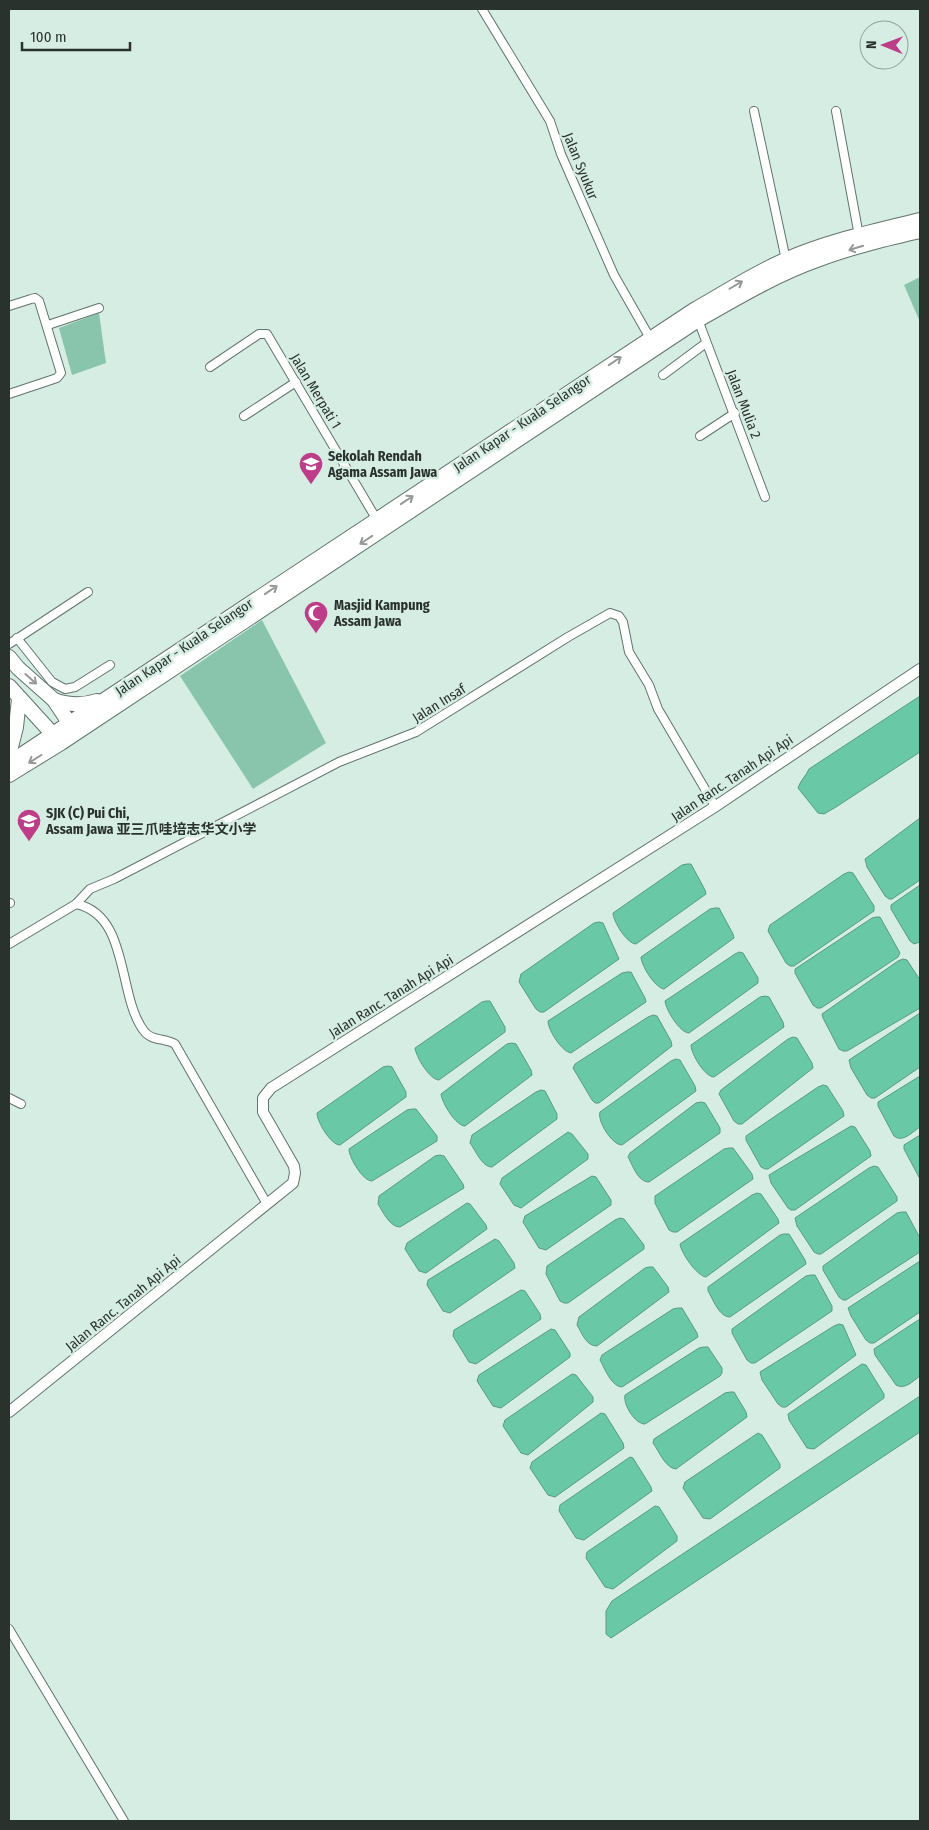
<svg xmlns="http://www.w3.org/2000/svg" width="929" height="1830" font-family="'Fira Sans Condensed','Noto Sans SC',sans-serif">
<rect width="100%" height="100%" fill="#d6ede3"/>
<g fill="#89c5ad">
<path d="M920,277v45l-16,-37z"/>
<path d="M99,313l7,50 -34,12 -13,-47z"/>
<path d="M262,620l64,123 -73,46 -73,-113z"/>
</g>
<g fill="#69c9a7" stroke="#569c83">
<path d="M920,696v56l-84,55 -12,7 -6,-1 -20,-25c2,-7 8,-12 11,-19z"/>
<path d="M920,818v62l-28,19h-3l-4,-3 -18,-29 -2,-8z"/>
<path d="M687,864h4l14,26 1,4 -70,50c-9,0 -23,-23 -23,-31l69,-48z"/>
<path d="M849,872l4,1 21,33v5l-80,55h-4l-4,-3 -18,-32 2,-6 74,-51z"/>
<path d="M920,885v57l-6,2 -4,-3 -19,-32v-4z"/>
<path d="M715,908h4l14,26 1,4 -70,51c-9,-1 -23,-24 -23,-32l69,-48z"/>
<path d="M876,917h4l20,36 -2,4 -77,51h-4l-4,-3 -18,-32v-4l77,-51z"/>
<path d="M599,922l4,1 16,36 -75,53h-4l-4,-3 -17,-27 2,-8 73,-51z"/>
<path d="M739,952l4,1 15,25v5l-69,50c-9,0 -23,-23 -24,-32l70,-47z"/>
<path d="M903,959l4,1 13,20v28l-73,43h-4l-4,-2 -16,-31 -1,-4 76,-53z"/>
<path d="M627,972h4l14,26 1,4 -75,51c-9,-1 -23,-23 -23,-32l74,-48z"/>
<path d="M765,996l4,1 14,25 1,5 -70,50c-9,0 -23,-23 -23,-32l69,-48z"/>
<path d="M486,1001h4l15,26v5l-66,48c-9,0 -23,-23 -24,-32l67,-46z"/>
<path d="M920,1013v54l-45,31h-4l-4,-3 -16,-27 -2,-8z"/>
<path d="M653,1015l4,1 14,25 1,5 -73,57h-4l-3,-3 -19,-32 2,-4 73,-47z"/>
<path d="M793,1037l4,1 15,25 1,5 -71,56h-4l-4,-3 -15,-27 2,-4 67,-51z"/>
<path d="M512,1043l4,1 15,26 1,5 -67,51c-9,0 -23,-23 -24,-32l66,-50z"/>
<path d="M676,1059l4,1 15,26 1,5 -74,54c-10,0 -25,-24 -22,-33l71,-51z"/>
<path d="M388,1066l4,1 14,25v5l-66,48c-9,0 -23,-23 -23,-32l66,-46z"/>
<path d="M920,1076v51c-8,5 -17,16 -26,9l-16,-30v-4z"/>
<path d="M823,1085l4,1 16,25 1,5 -76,53h-3l-4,-2 -15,-27v-4l72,-49z"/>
<path d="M541,1090l4,1 12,23v5l-65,48c-10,0 -16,-16 -22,-24l2,-8 64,-43z"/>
<path d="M701,1102l4,1 15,25v5l-71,49c-11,0 -16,-16 -21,-25l2,-4 66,-50z"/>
<path d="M412,1109h4l21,27v5l-65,40c-9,0 -23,-23 -23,-32l58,-39z"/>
<path d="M851,1126l4,1 15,24 1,5 -76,54h-4l-3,-2 -17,-25 -2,-8z"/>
<path d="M568,1132l4,2 16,20v5l-67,49 -7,-3 -14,-21 2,-6z"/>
<path d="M920,1135v44l-16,-30v-4z"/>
<path d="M729,1148h4l19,26 1,5 -76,53h-4l-4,-2 -14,-27v-7l69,-47z"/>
<path d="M440,1155l4,1 19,28 1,4 -64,39c-10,0 -17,-15 -22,-23l1,-8 56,-40z"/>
<path d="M874,1166l4,1 19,30v4l-76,53h-3l-4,-2 -17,-26 -2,-8 74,-50z"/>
<path d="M592,1176l4,1 15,23v5l-65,45 -7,-2 -16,-26 2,-6z"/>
<path d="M757,1193l4,1 17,25 1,4 -73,54c-9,-1 -25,-24 -26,-33l72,-49z"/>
<path d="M467,1203l3,1 16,21 1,4 -61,44 -7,-2 -14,-22 2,-6z"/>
<path d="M902,1212h4l14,26v14l-74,48h-3l-4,-3 -16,-27v-4l74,-53z"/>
<path d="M620,1218l4,1 20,26v4l-76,54h-4l-4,-2 -14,-27 1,-8 68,-46z"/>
<path d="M784,1234h5l16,26 1,4 -76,53c-11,0 -17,-18 -22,-26v-4l72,-52z"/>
<path d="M495,1239l4,2 15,22 1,5 -65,45 -7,-2 -16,-26 1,-5z"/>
<path d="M920,1261v51l-46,31h-4l-4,-3 -15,-24 -3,-8z"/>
<path d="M649,1267h4l15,20 1,5 -72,54c-11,0 -15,-13 -20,-21l2,-8 66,-49z"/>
<path d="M811,1275h4l17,31v5l-77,52h-4l-4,-3 -15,-27v-4l74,-53z"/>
<path d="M521,1290l4,1 15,23 1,5 -65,45 -7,-2 -16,-26 1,-6z"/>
<path d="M678,1308h4l15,25 1,4 -76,50c-11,-1 -17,-18 -22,-27l2,-5 71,-46z"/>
<path d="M920,1319v57c-7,5 -15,14 -24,9l-21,-30 -1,-6z"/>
<path d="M839,1324l4,1 13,30 -70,52h-4l-4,-3 -16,-24 -2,-8 74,-46z"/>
<path d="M551,1329l4,1 15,23v4l-69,51 -8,-2 -16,-25 2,-6z"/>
<path d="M704,1347h4l14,21v5l-2,3 -75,48c-10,0 -22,-19 -20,-29l74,-47z"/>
<path d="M862,1364l4,1 18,29v4l-70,51 -7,-1 -18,-28 -1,-6z"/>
<path d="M572,1374l4,1 17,22v5l-65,53 -7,-2 -18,-27 2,-6z"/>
<path d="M730,1392h4l12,20 1,5 -71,52c-11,-1 -17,-18 -23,-26l1,-4 71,-46z"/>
<path d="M920,1396v36l-309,206 -5,-4v-23l6,-10z"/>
<path d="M601,1413l4,1 18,29 1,5 -69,49 -7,-2 -18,-27 2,-6z"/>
<path d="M758,1433l4,2 18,29v4l-70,51 -7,-1 -20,-30 2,-6z"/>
<path d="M630,1457l3,1 18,29 1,4 -68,49 -8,-2 -17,-27 1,-6z"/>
<path d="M655,1506l4,1 18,29v5l-64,48 -8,-2 -19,-29 1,-6z"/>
</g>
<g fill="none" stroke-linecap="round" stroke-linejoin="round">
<defs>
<g id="minor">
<path d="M482,9l68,112 11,33 53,121 36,63"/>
<path d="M754,111l32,149"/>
<path d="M836,111l23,125"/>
<path d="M9,306l22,-7 4,-1 4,3 22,72 -4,5 -48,16"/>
<path d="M697,317l68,180"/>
<path d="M48,325l51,-17"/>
<path d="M210,367l49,-33h8l110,186"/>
<path d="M663,375l43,-32"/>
<path d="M244,416l52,-34"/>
<path d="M700,436l35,-23"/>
<path d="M17,638l35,44 13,7 10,-2 35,-22"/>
<path d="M9,644l79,-52"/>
<path d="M9,903h1"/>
<path d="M76,904c54,11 41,92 68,127 7,10 21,7 31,13l92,160"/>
<path d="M9,944l67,-40 14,-15 24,-10 225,-117 77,-30 152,-95 42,-24 9,3 4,6 6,30 20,33 9,24 57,97"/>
<path d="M9,1098l12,6"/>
<path d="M9,1629l115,192"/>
</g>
<path id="tertiary" d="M9,1412l284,-229 2,-10 -1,-7 -31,-54v-14l8,-10 442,-280 207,-139"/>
<g id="trunk">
<path d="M9,657l9,11 36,32 20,30"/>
<path d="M9,686l50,55"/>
<path d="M54,700c14,5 28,6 43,1"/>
<path d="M9,755l7,-28 3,-28"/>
<path d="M9,763l685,-453c30,-17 59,-36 91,-50 43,-19 90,-29 135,-40"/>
<path d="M9,775l52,-32 637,-423c39,-22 77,-45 119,-60 34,-13 69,-21 103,-29"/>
</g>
</defs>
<use href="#minor" stroke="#60746c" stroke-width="10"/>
<use href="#tertiary" stroke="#60746c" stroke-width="12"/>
<use href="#trunk" stroke="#60746c" stroke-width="16"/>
<use href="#minor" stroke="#fff" stroke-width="8"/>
<use href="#tertiary" stroke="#fff" stroke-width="10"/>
<use href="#trunk" stroke="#fff" stroke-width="14"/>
</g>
<defs><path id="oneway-shaft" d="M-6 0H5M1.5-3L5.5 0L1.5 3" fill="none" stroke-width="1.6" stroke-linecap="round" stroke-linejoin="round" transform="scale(1.25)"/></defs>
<g stroke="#949896">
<use href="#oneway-shaft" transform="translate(856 248) rotate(163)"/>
<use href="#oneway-shaft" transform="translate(736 285) rotate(-30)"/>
<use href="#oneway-shaft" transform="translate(615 361) rotate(-34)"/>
<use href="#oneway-shaft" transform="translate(407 500) rotate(-34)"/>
<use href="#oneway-shaft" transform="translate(366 540) rotate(146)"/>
<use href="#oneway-shaft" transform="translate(271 590) rotate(-34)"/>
<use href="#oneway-shaft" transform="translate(31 679) rotate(42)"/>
<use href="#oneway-shaft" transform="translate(35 759) rotate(148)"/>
</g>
<defs>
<symbol id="school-pin" viewBox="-11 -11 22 30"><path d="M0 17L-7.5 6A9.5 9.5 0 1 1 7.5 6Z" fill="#bd3d88" stroke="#d6ede3"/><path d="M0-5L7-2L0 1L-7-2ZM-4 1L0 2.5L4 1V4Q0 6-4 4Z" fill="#fff"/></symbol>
<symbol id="mosque-pin" viewBox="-11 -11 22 30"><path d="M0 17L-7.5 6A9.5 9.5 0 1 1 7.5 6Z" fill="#bd3d88" stroke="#d6ede3"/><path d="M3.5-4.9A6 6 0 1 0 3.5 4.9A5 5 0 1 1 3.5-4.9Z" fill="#fff"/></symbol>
</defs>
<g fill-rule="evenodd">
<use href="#school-pin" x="297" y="450" width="28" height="38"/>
<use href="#mosque-pin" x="302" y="599" width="28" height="38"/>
<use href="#school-pin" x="15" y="807" width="28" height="38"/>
</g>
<g text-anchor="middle" stroke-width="5" stroke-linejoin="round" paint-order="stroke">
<g font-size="14" fill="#2a322e" stroke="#d6ede3">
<text transform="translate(581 166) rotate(68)" y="5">Jalan Syukur</text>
<text transform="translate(316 391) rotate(59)" y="5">Jalan Merpati 1</text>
<text transform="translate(744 404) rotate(69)" y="5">Jalan Mulia 2</text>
<text transform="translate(522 423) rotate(-34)" y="5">Jalan Kapar - Kuala Selangor</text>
<text transform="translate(184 647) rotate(-34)" y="5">Jalan Kapar - Kuala Selangor</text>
<text transform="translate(439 703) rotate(-32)" y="5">Jalan Insaf</text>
<text transform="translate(732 778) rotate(-34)" y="5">Jalan Ranc. Tanah Api Api</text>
<text transform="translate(391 996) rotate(-32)" y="5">Jalan Ranc. Tanah Api Api</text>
<text transform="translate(123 1303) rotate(-39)" y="5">Jalan Ranc. Tanah Api Api</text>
</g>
<g font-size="14" font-weight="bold" fill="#2a322e" stroke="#d6ede3" text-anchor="start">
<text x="328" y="461">Sekolah Rendah<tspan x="328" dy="16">Agama Assam Jawa</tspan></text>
<text x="334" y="610">Masjid Kampung<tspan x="334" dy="16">Assam Jawa</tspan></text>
<text x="46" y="818">SJK (C) Pui Chi,<tspan x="46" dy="16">Assam Jawa 亚三爪哇培志华文小学</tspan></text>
</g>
</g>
<rect width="929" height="1830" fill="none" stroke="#2a322e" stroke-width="20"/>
<g transform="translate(884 45) rotate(271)"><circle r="24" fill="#d6ede3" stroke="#91a29b"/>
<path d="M0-4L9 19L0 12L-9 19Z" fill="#bd3d88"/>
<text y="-8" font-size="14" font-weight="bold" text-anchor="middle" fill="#2a322e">N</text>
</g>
<path d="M22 42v8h108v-8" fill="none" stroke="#2a322e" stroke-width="2.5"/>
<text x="30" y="42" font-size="15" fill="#2a322e" stroke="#d6ede3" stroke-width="4" paint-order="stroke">100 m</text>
</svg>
